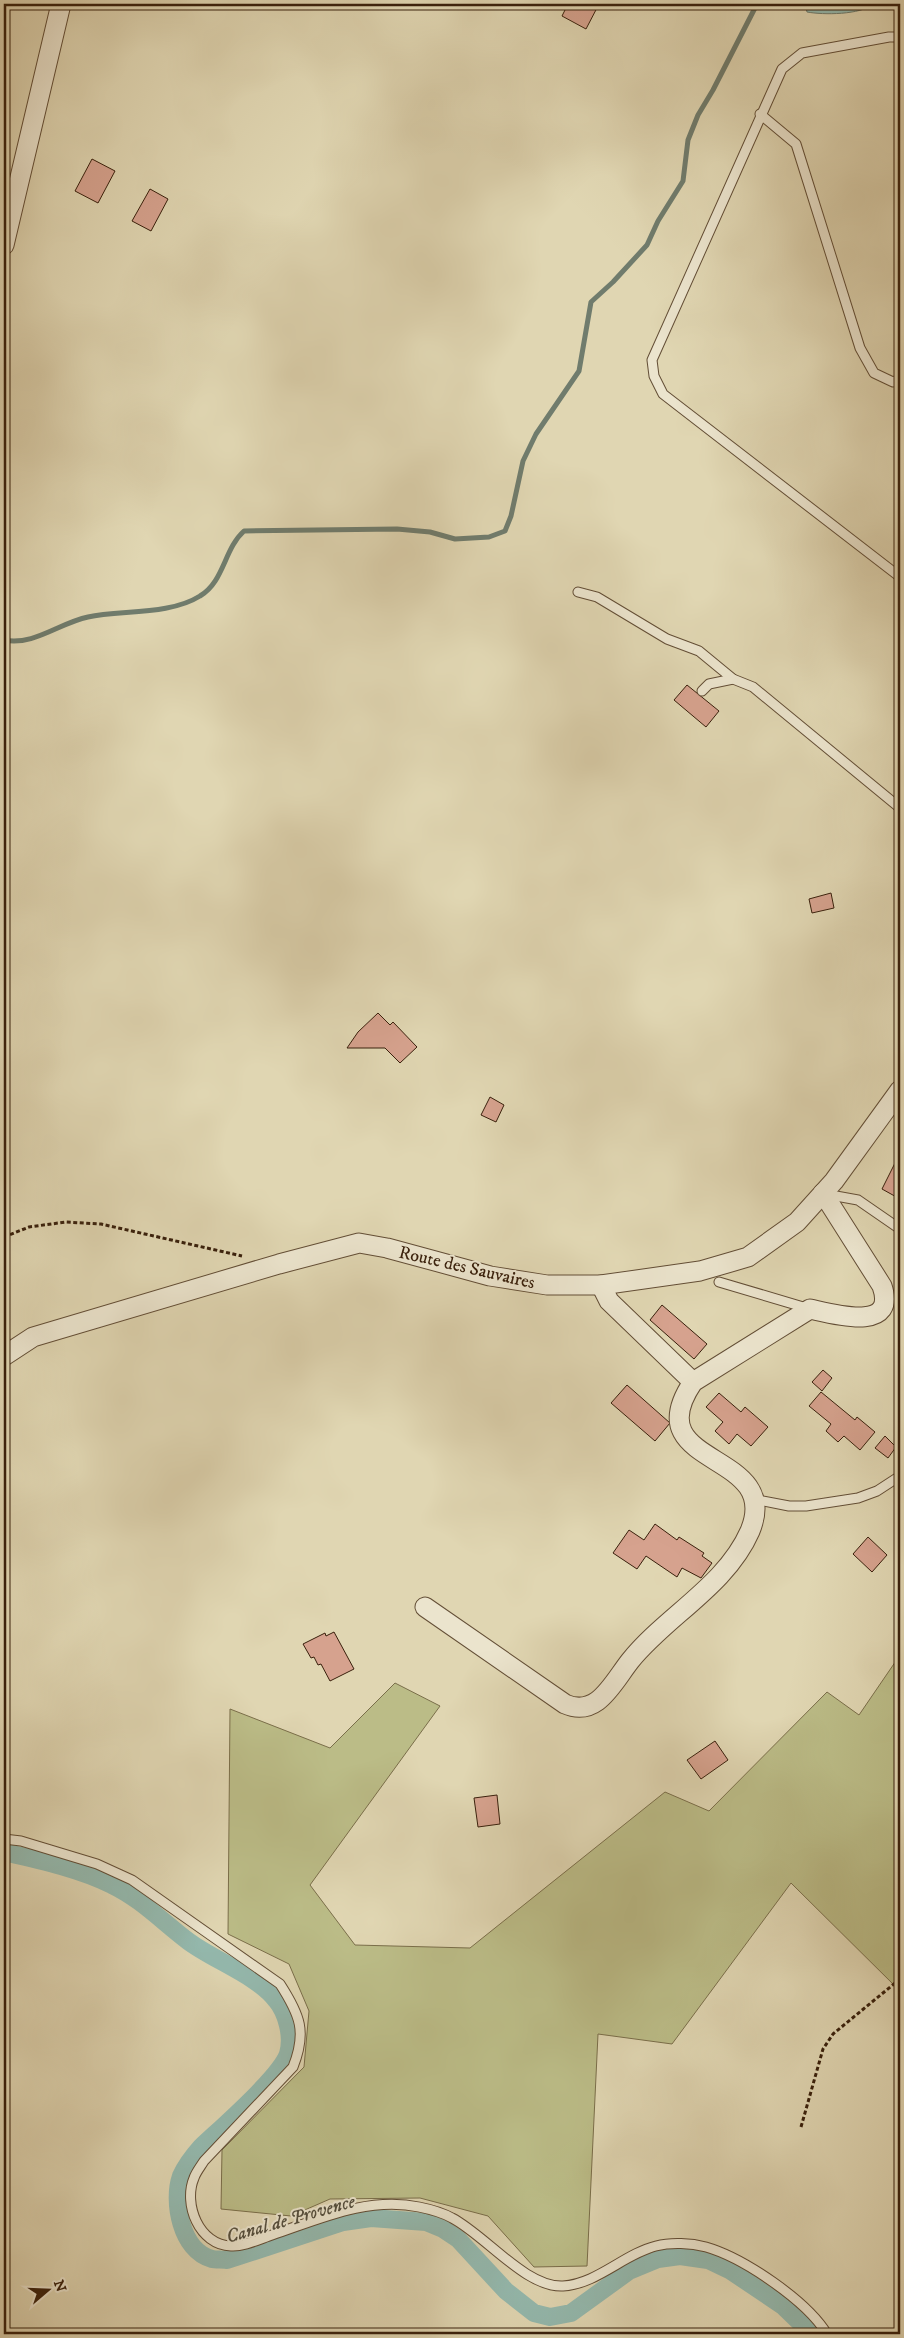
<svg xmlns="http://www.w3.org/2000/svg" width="904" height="2338" font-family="'IM FELL DW Pica',serif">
<rect width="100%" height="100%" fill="#e0d6b2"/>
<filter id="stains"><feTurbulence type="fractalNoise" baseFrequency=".004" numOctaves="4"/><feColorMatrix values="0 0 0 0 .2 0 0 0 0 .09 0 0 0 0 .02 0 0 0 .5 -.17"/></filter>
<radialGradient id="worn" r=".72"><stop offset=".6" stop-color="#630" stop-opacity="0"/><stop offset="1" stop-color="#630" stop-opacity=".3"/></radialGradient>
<path fill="#bbbc87" stroke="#7a6e4a" d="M900,1655v336l-109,-108 -119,161 -74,-10 -11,232 -53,1 -46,-51 -68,-18 -90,1 -39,17 -70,-7 1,-59 82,-83 5,-56 -20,-47 -61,-30 2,-225 100,39 65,-65 45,23 -130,179 45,60 115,3 195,-156 44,19 118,-119 32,23z"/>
<path fill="#94b9ae" stroke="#707c6d" d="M805,4h68c-12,11 -50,11 -66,8z"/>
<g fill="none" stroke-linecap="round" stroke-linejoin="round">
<path stroke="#666c5d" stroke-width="1" d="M810,4l2,4h28l24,-4"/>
<path stroke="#707c6d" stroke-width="5" d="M4,640c30,6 55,-17 84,-23 34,-7 82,-2 112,-21 24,-14 24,-47 44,-65l153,-2 33,3 25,7 34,-2 16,-6 6,-15 12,-55 13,-27 43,-63 12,-69 22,-20 34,-37 11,-24 25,-40 5,-41 10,-25 15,-25 44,-86"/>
<path stroke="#94b9ae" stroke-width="18" d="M4,1852c35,8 76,17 108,33 28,13 52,38 76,56 25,19 70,35 88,59 11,13 17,37 12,54 -8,23 -67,74 -87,93 -8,9 -15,18 -20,29 -9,25 0,75 31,83 4,1 11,0 15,1l116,-38 28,-4 55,4 17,7 15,10 48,52 28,22 16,4 21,-4 58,-42 29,-12 22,-3 28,4 23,11 52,35 29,28"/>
</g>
<g fill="#d6a28e" stroke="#39200c">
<path d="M568,4h31l-13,25 -24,-13z"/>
<path d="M92,159l23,12 -17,32 -23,-12z"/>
<path d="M150,189l18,10 -17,32 -19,-10z"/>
<path d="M687,685l32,26 -13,16 -32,-27z"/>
<path d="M831,893l3,15 -22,5 -3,-14z"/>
<path d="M378,1013l12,12 3,-3 24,25 -17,16 -15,-15h-38l11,-16z"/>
<path d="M490,1097l14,8 -8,17 -15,-7z"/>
<path d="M900,1153v46l-18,-10z"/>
<path d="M662,1305l45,39 -13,15 -44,-39z"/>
<path d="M823,1370l9,8 -10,13 -10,-9z"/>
<path d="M627,1385l43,38 -15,18 -44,-38z"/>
<path d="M821,1392l34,28 2,-3 18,15 -15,18 -16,-14 -6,6 -12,-11 5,-7 -22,-18z"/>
<path d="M719,1393l22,19 4,-5 23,20 -17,19 -14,-12 -8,10 -14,-13 8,-9 -17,-15z"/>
<path d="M885,1436l11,11 -8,11 -13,-10z"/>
<path d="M655,1524l22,16 2,-3 25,16 -2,3 10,7 -11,15 -19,-10 -5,9 -31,-21 -9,13 -24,-16 16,-23 15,10z"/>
<path d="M868,1537l19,18 -15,17 -19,-18z"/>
<path d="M334,1632l20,37 -24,12 -9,-17 -3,1 -4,-8 -3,1 -8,-14 22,-11 1,3z"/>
<path d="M715,1741l13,19 -27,19 -14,-19z"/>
<path d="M497,1795l3,29 -22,3 -4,-29z"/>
</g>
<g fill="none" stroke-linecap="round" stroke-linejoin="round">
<defs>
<g id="lane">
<path d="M900,37h-11l-87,16 -20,16 -130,291 2,16 9,18 237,183"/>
<path d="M760,114l36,30 64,204 14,25 19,9 7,-3"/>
<path d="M578,592l19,5 70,42 32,12 34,28 20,8 147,121"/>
<path d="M702,691l7,-7 24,-5"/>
<path d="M825,1194l33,6 42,29"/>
<path d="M719,1282l91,27"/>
<path d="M753,1499l36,7h17l52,-8 19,-7 23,-15"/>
<path d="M4,1839l17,2 76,23 35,16 148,104c20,31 27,48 13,83l-89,94c-3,5 -8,11 -10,17 -11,26 5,67 37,68 12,1 29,-7 41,-11 47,-16 97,-39 147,-28 10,2 24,6 33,11 33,17 74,70 111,68 34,-2 61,-32 93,-40 15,-4 35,-3 50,1 38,11 101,54 121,87"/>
</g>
<g id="street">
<path d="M4,245l57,-241"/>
<path d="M601,1285l8,16 84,81"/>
<path d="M4,1356l29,-19 246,-73 80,-21 28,5 103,28 57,9h54l99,-14 48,-14 49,-35 37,-41 66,-91"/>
<path d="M425,1607l140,97c32,14 47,-20 65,-43 36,-45 96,-75 120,-130 34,-82 -116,-62 -57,-149l117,-73c23,5 88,24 72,-23l-59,-93"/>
</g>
</defs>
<use href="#lane" stroke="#634e36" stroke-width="11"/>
<use href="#street" stroke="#634e36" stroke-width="21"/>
<g stroke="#39200c" stroke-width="3" stroke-dasharray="4 2.5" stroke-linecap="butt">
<path d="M4,1237l25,-10 37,-5 35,2 141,32"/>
<path d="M801,2127l22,-78 10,-15 67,-55"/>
</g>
<use href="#lane" stroke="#ebe4cd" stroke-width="9"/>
<use href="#street" stroke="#ebe4cd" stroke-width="19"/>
</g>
<g text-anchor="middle" stroke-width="4" stroke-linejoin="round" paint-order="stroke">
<g font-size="18" fill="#39200c" stroke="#ebe4cd">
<text transform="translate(467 1267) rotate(13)" y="6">Route des Sauvaires</text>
</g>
<g font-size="19" font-style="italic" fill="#544e3d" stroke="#ebe4cd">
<text transform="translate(290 2218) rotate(-16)" y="7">Canal de Provence</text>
</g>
</g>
<rect width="904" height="2338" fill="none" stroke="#e0d6b2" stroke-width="20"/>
<rect x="5" y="5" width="894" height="2328" fill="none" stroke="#39200c" stroke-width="2.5"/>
<rect x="10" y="10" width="884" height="2318" fill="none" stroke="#39200c"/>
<g transform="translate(48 2290) rotate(71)" stroke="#ebe4cd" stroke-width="4" paint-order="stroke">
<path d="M0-4L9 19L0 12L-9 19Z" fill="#39200c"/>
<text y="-8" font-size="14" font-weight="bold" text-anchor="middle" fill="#39200c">N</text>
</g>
<rect width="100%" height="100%" filter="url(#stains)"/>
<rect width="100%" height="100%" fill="url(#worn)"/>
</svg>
